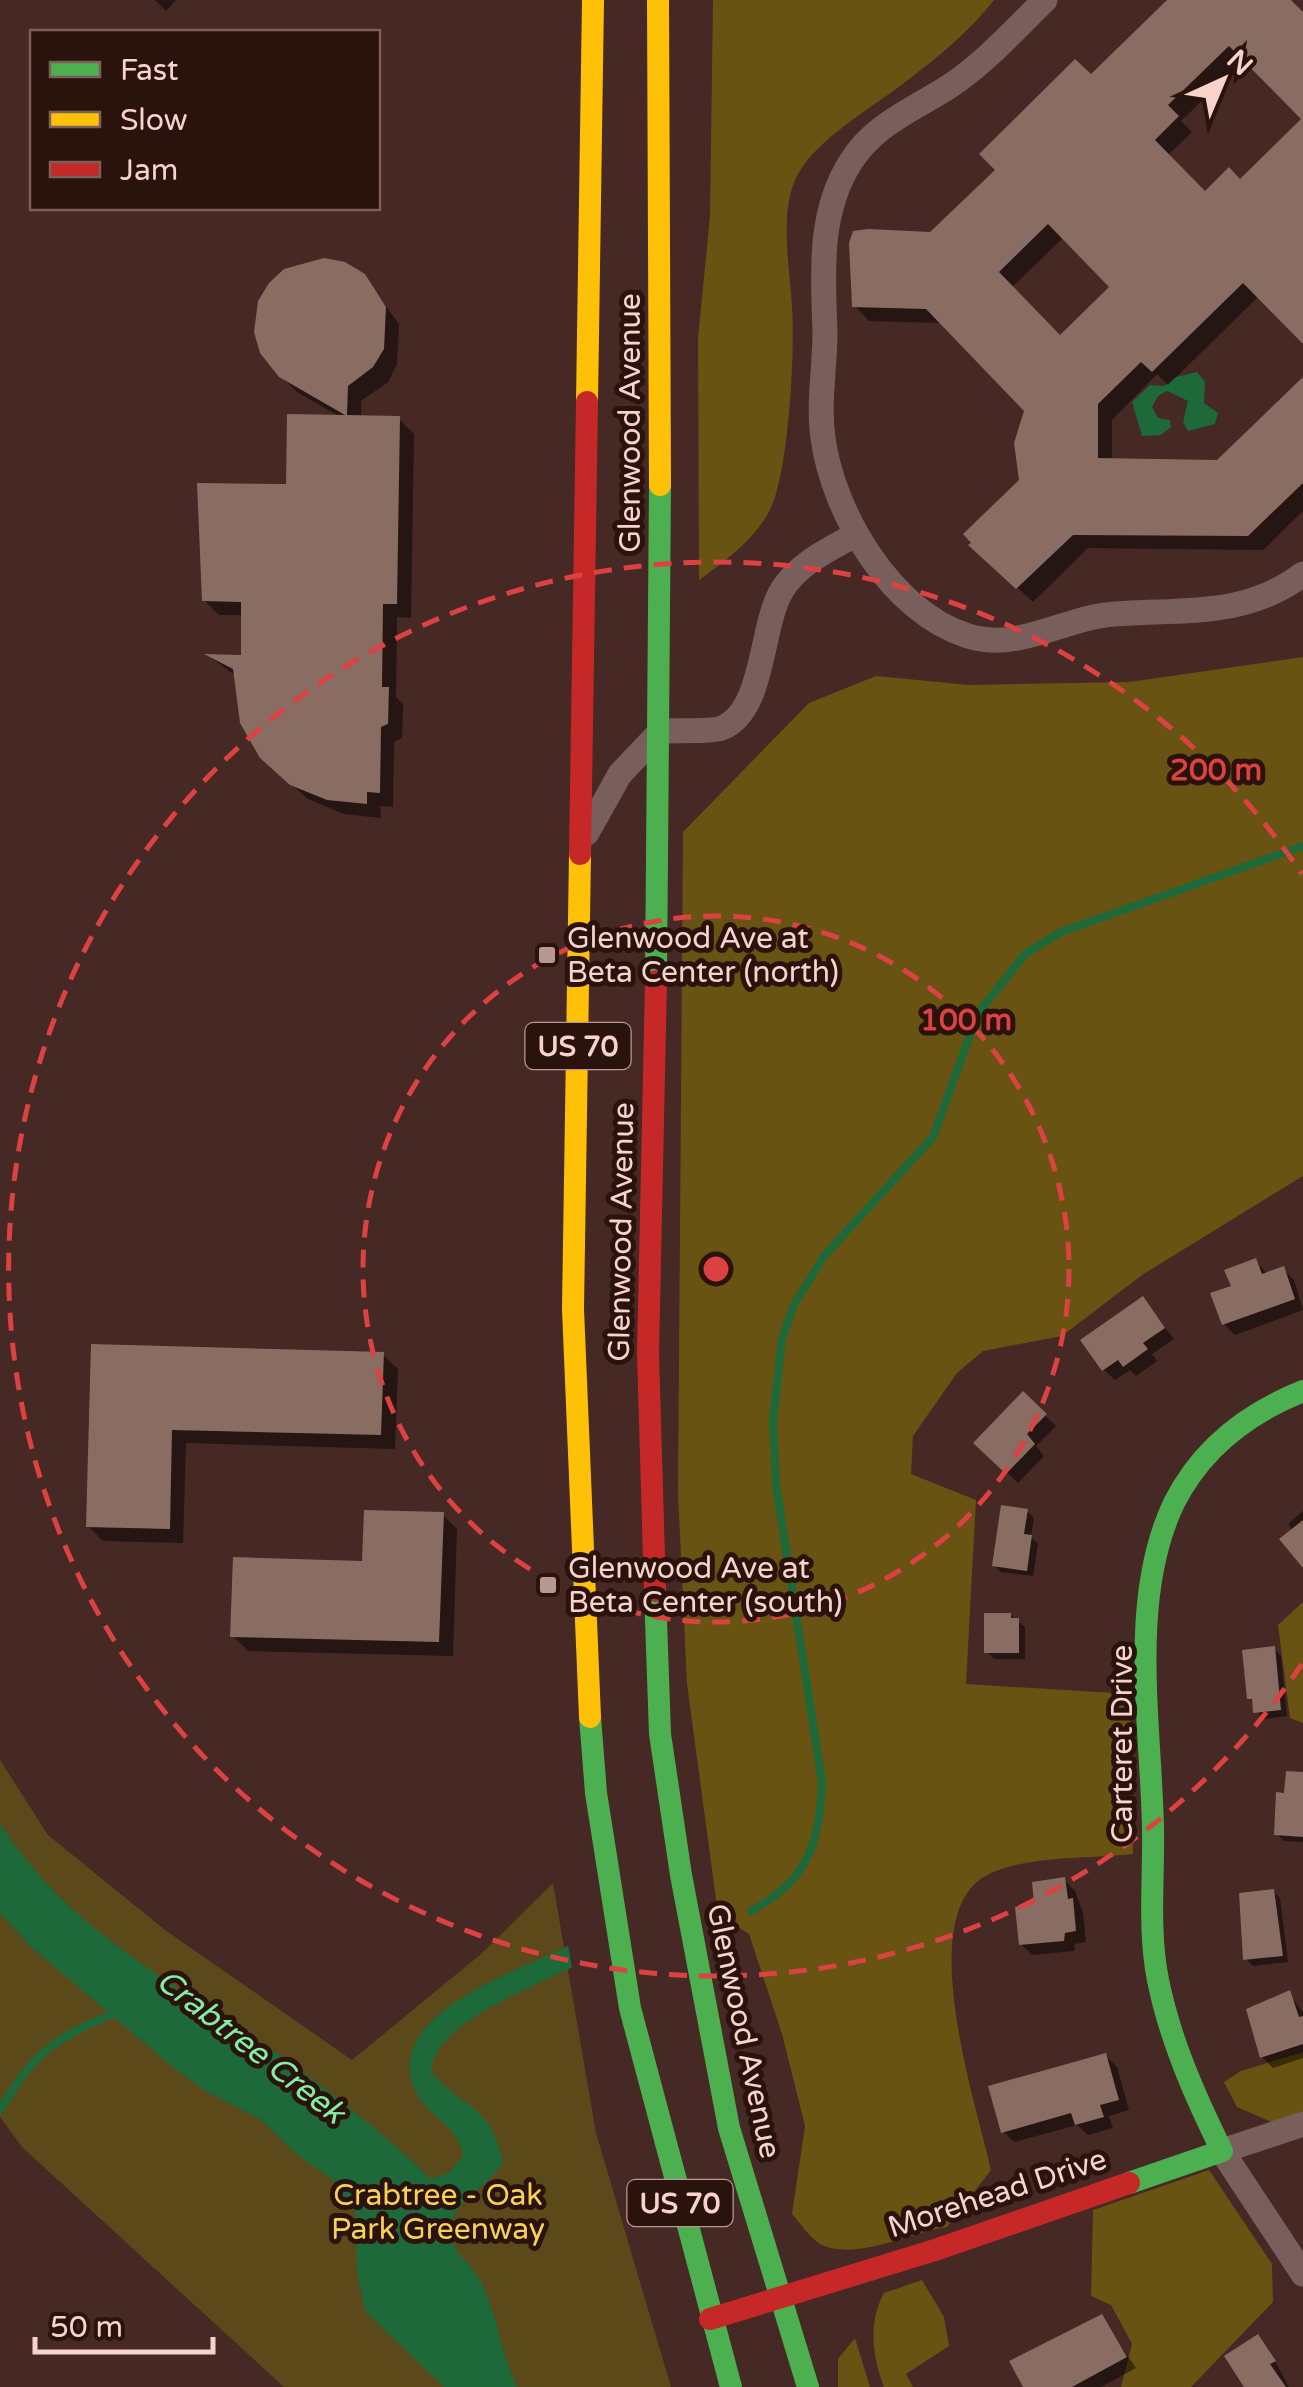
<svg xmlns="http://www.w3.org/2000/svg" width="1303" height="2387" font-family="'Varela Round',sans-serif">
<rect width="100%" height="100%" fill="#462824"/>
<path fill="#5b491a" d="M0,1760l48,75 117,95 187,130 129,-106 72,-71 43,250 75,254h-387l-262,-240 -22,-30z"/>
<g fill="#695312">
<path d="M713,0h281c-25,32 -57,58 -90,83 -32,25 -90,57 -108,95 -17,35 -6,91 -4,129 3,47 -3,146 -17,190 -11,36 -47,62 -76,83l-1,-241 12,-123z"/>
<path d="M1303,657v519l-161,99 -80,61 -79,15 -26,22 -44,63 -2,38 65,26 -10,184 164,10 3,160c-45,5 -102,1 -144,20 -78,37 -12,231 2,296l-44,57c-36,5 -93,35 -127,17 -10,-6 -20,-21 -28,-30l13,-88 -23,-92 -33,-100 -31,-20 -31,-230 -9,-191 5,-661 126,-129 67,-27 93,9 160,-3z"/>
<path d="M1303,1602v121l-13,-5 -12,-93z"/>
<path d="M1303,2052v61l-29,10 -37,-16 -13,-25 17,-11z"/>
<path d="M1209,2170l63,94 1,38 -82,85h-70l11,-43 -21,-39 -20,-9 2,-86z"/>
<path d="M922,2280l22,37 5,29 -43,28 7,13h-29c-12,-31 -16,-65 0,-94z"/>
<path d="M855,2338l15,49h-32v-28z"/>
</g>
<g fill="#1d693a">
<path d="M1197,372l8,10 -1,21 14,10 -3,11 -27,7 -5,-9 5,-21 -21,-10 -9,5 -6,11 6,11 12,2 1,7 -10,8 -19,1 -10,-34 18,-17 14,1 12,-9z"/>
<path d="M0,1823c73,117 201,173 307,252 43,32 86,67 124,104l17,-6 15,-16c-4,-33 -36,-39 -48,-67 -35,-75 103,-119 153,-144l4,21c-40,21 -139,56 -141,105 34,39 60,31 72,91 -14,22 -46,38 -51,58 -8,28 19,40 29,61 16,33 20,72 36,105h-73l-79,-76 -8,-38 -2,-62 -19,-29 -40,-28 -36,-35 -53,-27 -33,-24 -143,-121 -31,-34z"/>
</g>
<g fill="#0007" fill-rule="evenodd">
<path d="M155,0h21l-10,11z"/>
<path d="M1170,0h119l14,15v103l-58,-59 -64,62 11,11 -25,24 38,38 35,-12 63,-61v220l-44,-45 -91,89 -11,-11 -45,46v41l106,1 85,-82v131l-40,39 -175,-2 -55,54 -47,-43 36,-78 5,-70 -85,-88 -73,-2 -14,-15 -4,-11 4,-61 76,1zM1064,237l49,50 -53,51 -49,-50z"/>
<path d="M363,276l36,48 -2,40 -9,18 -27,19v17l38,1 15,15 -3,184 -14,-1 -1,80 7,7 -1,34 -8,4 -1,65 -13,-1 1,12 -37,-4 -36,-15 -30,-27 -42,-96 -26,-19 33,1 1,-43h-25l-15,-15 138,-182 -45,-26 -16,-16z"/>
<path d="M1256,1261l12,14 15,-6 11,11 9,30 -68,25 -11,-11 10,-36z"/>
<path d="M1143,1300l31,39 -22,15 5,7 -21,15 -6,-6 -15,10 -11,-10z"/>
<path d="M93,1346l290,9 15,14 -3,80 -209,-6 -3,100 -80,-2 -15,-15z"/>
<path d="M1023,1394l33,32 -20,20 8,10 -26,27 -41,-40z"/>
<path d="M1027,1511l7,7 -3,19 7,7 -5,32 -32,-4 -7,-7z"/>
<path d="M1303,1511v53l-14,-41z"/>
<path d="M442,1514l15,15 -4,127 -205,-5 -15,-15 131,-72z"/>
<path d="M1010,1615l15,12v32h-31l-7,-7z"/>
<path d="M1274,1649l7,7 6,60 -24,3 -13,-21z"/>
<path d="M1303,1774v68l-19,-1 -7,-7 10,-39z"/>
<path d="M1064,1880l11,11 8,21 3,30 -11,2 -1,7 -42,4 -11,-11 16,-39z"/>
<path d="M1273,1891l7,7 8,64 -35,4 -7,-7z"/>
<path d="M1289,1993l14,20v45l-30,10 -11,-11z"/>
<path d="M1106,2056l11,11 12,43 -20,6 4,12 -25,7 -11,-10 -63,17 -11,-11z"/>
<path d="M1101,2317l35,51 -35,19h-75z"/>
<path d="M1257,2337l11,11 21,39h-43z"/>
</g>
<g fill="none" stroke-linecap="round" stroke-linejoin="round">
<g stroke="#1d693a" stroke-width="8">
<path d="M751,1911c56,-30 69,-67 71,-129l-46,-297 -3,-65 9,-81 12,-34 30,-49 109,-119 45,-124 47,-59 36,-22 242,-86"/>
<path d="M0,2110c38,-62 53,-71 120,-99"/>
</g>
</g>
<g fill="#8a6d62" fill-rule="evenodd">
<path d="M1167,0h124l12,12v332l-60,-61 -91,89 -11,-10 -43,42v54l119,2 86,-83v106l-55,53 -175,-1 -57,54 -48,-44 3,-2 -8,-9 56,-54 -5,-37 10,-32 -98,-102 -74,-2 -3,-64 4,-12 15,-2 62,3 65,-62 -16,-16 96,-95 16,15zM1229,46l72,73 -61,60 -11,-12 -24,24 -50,-51 24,-24 -11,-11zM1048,224l61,63 -49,48 -61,-63z"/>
<path d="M324,258l21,4 20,12 21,33 -2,42 -11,18 -25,19 -1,29 53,1 -3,188h-14l-1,83h7l-1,37 -7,3 -1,66 -13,-1v12l-40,-4 -37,-15 -30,-27 -20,-35 -7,-54 -29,-15 37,1v-53l-39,-1 -5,-118 89,1 1,-70 58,1 -66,-38 -19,-24 -6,-21 4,-31 11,-18 15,-14z"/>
<path d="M1256,1258l6,16 22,-8 11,33 -73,26 -12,-32 21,-7 -7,-16z"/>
<path d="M1143,1296l22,32 -22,15 5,6 -25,18 -5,-7 -16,11 -22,-31z"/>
<path d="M91,1344l293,8 -3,83 -209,-5 -2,99 -84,-2z"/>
<path d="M1023,1391l24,23 -20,20 8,10 -29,30 -33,-31z"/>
<path d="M1001,1505l27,4 -4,25 8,1 -5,36 -35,-5z"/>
<path d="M364,1510l80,2 -5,130 -209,-5 3,-80 129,4z"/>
<path d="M1303,1520v48l-24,-29z"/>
<path d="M984,1613h27v5h8v35h-35z"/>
<path d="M1275,1646l6,64 -28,3 -1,-14h-5l-5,-49z"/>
<path d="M1286,1771l17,1v65l-29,-2 2,-43 8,1z"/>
<path d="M1065,1877l3,22 5,-1 3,33 -11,2 -1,8 -45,4 -4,-38 19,-4 -2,-21z"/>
<path d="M1274,1889l9,67 -40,4 -4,-67z"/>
<path d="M1290,1990l9,27 4,-1v28l-43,14 -14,-49z"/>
<path d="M1106,2053l13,47 -19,5 4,12 -29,8 -4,-12 -70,20 -13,-47z"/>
<path d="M1102,2314l25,43 -55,30h-49l-14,-26z"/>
<path d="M1258,2334l18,27 -6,3 16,23h-42l-20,-31z"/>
</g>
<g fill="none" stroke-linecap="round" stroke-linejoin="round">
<g stroke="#785f5b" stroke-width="25">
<path d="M1045,0c-30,29 -60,63 -95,86 -37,24 -76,38 -100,77 -32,51 -27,112 -25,169 0,35 -7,71 -2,106 10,75 68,174 145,198 52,16 96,-19 147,-22 66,-5 131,4 188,-40"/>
<path d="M587,833l33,-59 41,-43c14,-1 51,1 61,-3 43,-17 38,-102 60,-138 16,-26 47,-41 73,-55"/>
<path d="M1303,2124l-81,27 81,123"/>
</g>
<g stroke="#4caf50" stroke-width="22">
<path d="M656,981l4,-496"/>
<path d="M655,1591l5,143 21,141 48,253 79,259"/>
<path d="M590,1717l6,76 34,215 101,379"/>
<path d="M1129,2183l93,-32c-27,-55 -52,-111 -64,-171 -10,-50 -4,-101 -5,-152 -2,-103 -25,-229 21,-325 27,-54 74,-90 129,-112"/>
</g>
<g stroke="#ffc107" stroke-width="22">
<path d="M658,0l2,485"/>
<path d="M587,402l6,-402"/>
<path d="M580,854l-7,455 17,408"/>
</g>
<g stroke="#c62828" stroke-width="22">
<path d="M580,854l7,-452"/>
<path d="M655,1591l-7,-237 8,-373"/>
<path d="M710,2319l225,-69 194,-67"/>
</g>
</g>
<g fill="none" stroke="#db4241" stroke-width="5" stroke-dasharray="18 12">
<circle cx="716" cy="1269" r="353"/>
<path d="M1302 1664A707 707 0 1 1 1302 874"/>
</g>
<g fill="#b99791" stroke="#2a120d" stroke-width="4">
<rect x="537" y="945" width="20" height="20" rx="5"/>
<rect x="538" y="1575" width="20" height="20" rx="5"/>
</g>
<g text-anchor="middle" stroke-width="10" stroke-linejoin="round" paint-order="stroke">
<g fill="#2a120d" stroke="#ba9993" stroke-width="2.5">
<rect x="525.5" y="1023" width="105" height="46" rx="8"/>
<rect x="627.5" y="2180" width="105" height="46" rx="8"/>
</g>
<g font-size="28" font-weight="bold" fill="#f7d3cc">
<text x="578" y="1056">US 70</text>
<text x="680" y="2213">US 70</text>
</g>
<g font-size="30" fill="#f7d3cc" stroke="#2a120d">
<text transform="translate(630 423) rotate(-90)" y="10">Glenwood Avenue</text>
<text transform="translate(621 1232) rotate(-89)" y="10">Glenwood Avenue</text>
<text transform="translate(1122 1744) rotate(-90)" y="10">Carteret Drive</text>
<text transform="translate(744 2031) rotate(78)" y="10">Glenwood Avenue</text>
<text transform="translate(997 2193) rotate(-18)" y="10">Morehead Drive</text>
</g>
<g font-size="30" fill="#f7d3cc" stroke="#2a120d" text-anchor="start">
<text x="567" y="948">Glenwood Ave at<tspan x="567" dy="34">Beta Center (north)</tspan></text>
<text x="568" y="1578">Glenwood Ave at<tspan x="568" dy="34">Beta Center (south)</tspan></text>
</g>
<g font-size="30" fill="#f6d157" stroke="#2a120d">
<text x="438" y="2205">Crabtree - Oak<tspan x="438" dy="34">Park Greenway</tspan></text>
</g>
<g font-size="32" font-style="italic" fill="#83eea3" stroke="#2a120d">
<text transform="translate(251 2046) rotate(38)" y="11">Crabtree Creek</text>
</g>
</g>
<circle cx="716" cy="1269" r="15" fill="#db4241" stroke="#2a120d" stroke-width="5"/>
<g font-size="30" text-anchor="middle" font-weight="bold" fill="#db4241" stroke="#2a120d" stroke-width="10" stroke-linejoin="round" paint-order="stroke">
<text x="1216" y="780">200 m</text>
<text x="966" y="1030">100 m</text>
</g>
<rect x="30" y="30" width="350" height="180" fill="#2a120d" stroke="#7c5f59" stroke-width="2.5"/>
<rect x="50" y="62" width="50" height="15" fill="#4caf50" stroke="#7c5f59" stroke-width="2.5"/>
<text x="120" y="80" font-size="30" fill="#f7d3cc">Fast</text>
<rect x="50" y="112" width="50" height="15" fill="#ffc107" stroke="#7c5f59" stroke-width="2.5"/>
<text x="120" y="130" font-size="30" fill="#f7d3cc">Slow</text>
<rect x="50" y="162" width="50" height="15" fill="#c62828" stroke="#7c5f59" stroke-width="2.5"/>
<text x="120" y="180" font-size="30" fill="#f7d3cc">Jam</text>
<g transform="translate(1223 80) rotate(44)" stroke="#2a120d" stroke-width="8" paint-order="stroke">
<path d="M0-8L18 38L0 25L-18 38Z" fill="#f7d3cc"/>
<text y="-15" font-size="28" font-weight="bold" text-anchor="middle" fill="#f7d3cc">N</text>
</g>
<path d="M35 2337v15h178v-15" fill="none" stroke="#f7d3cc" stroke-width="5"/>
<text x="50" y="2337" font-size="30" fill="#f7d3cc" stroke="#2a120d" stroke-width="8" paint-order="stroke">50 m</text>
</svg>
